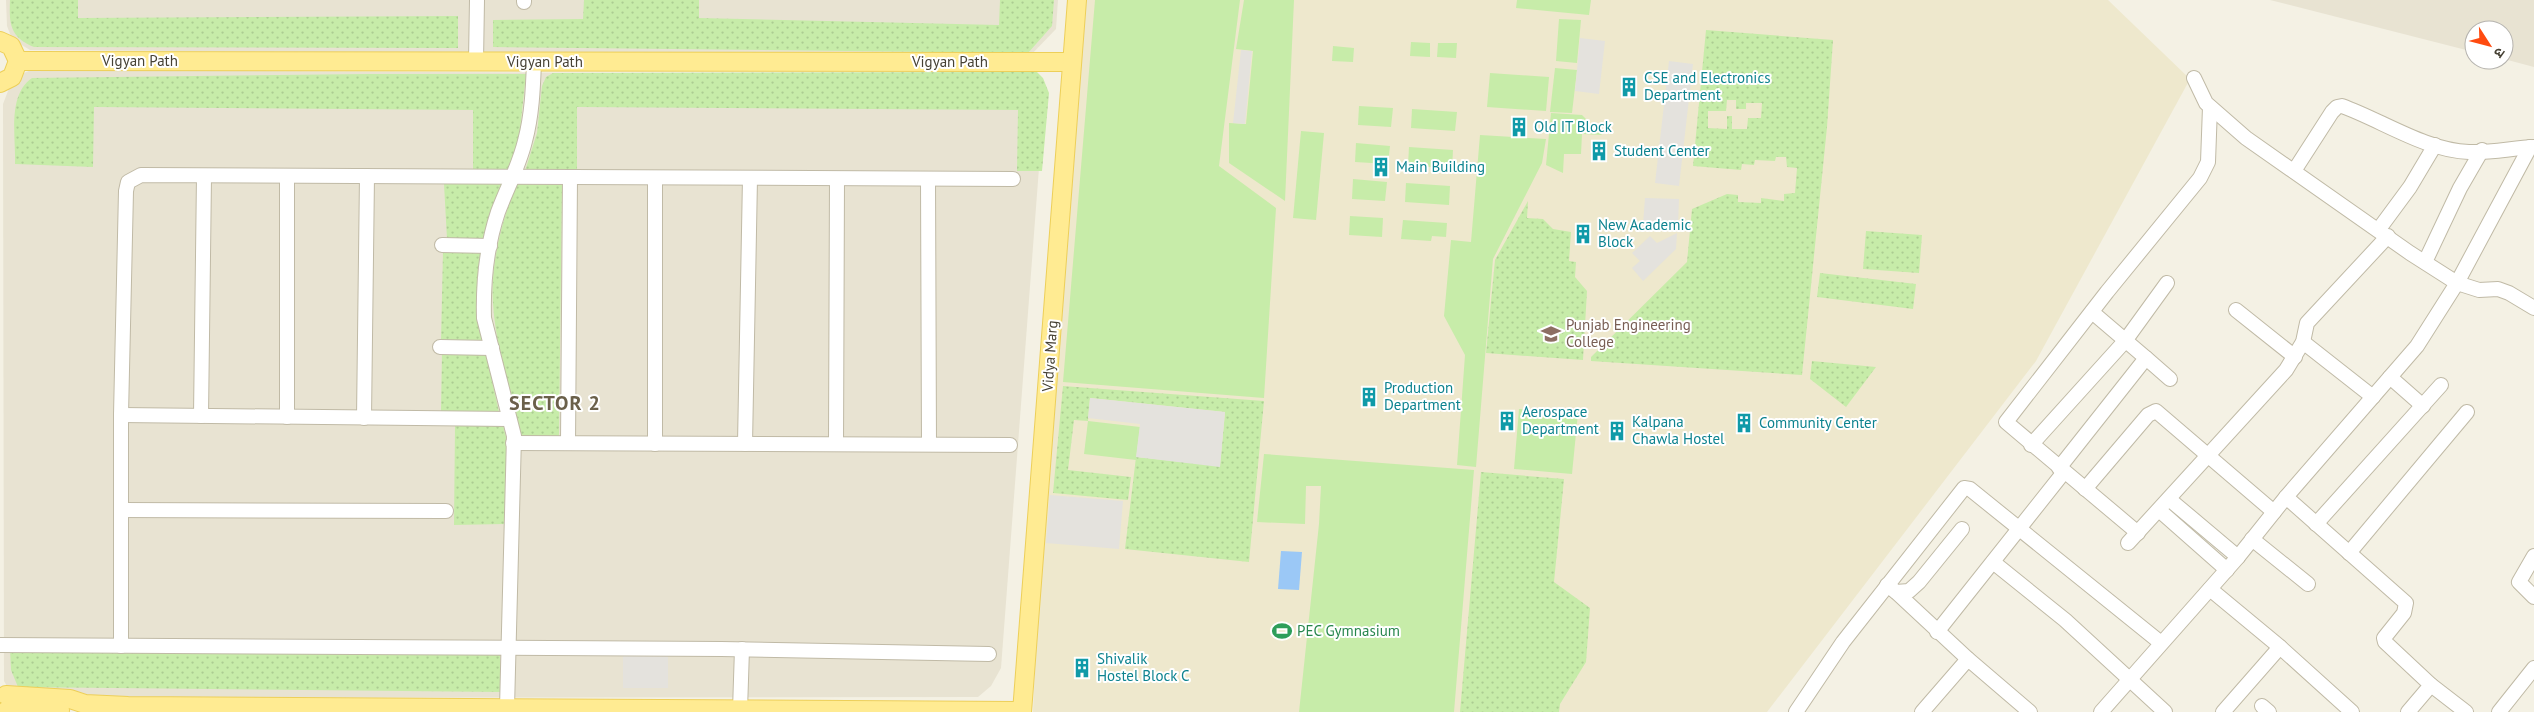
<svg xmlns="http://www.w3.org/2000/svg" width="2534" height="712" font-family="'PT Sans','Noto Sans Devanagari',sans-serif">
<defs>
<pattern id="grass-dots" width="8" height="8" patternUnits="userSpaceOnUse" patternTransform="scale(1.25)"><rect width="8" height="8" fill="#c7eca9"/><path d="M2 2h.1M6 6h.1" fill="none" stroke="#accc92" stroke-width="1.8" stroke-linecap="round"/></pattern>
</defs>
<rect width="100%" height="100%" fill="#f4f1e4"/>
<g fill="#e8e3d2">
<path d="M6,0h1052l-2,29 -27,28 -999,-7 -18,-11 -5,-13z"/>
<path d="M2270,0h264v67l-30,-8v-29h-30v22z"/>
<path d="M31,70l1004,5 10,14 -44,579 -10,18 -13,11 -956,1 -11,-5 -7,-12 -1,-577 10,-26z"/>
</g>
<path fill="#eee8cd" d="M1077,0h1031l82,79 -154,282 -269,351h-734l14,-330z"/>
<g fill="url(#grass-dots)" fill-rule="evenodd">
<path d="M10,0h68v18l380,-2v32l-424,-1c-24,-10 -25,-23 -24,-47z"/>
<path d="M584,0h115v18l300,7 1,-25h54l-2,26 -24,27 -535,-6v-27l90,-1z"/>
<path d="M1706,30l127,10 -6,87 -25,248 -211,-14v-4l96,-95 5,-53 35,-15 11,1v7l23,1v-5l23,3v-7l11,-1 2,-25 -10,-1 -1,-10h-10l-1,4 -20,-1 -1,5 -12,-1 -1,6 -48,-4zM1727,100h9v9h10v-6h16l-1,15h-13l-1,11h-15v-13h-5v13l-19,-1v-17h18z"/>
<path d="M1037,72l6,6 6,15 -7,78h-25l1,-61 -441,-3v65l-52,-1 12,-38 5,-47 4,-9 7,-4z"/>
<path d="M369,74h157l-7,65 -10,33 -36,-1v-61l-379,-3 -1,60 -78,-3c1,-27 -8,-69 17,-86z"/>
<path d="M503,183l-16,57 -40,-1 -3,-55z"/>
<path d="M516,184l46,1 -3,254 -37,-1c-11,-44 -26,-89 -29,-134 -3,-40 9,-83 23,-120z"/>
<path d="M1528,201l-1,17 16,1 10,10 18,3 -2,29 7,1 -1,15 12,14 -4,69 -97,-7 9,-93z"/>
<path d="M1866,231l56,4 -3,38 -56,-4z"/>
<path d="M443,251l41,1 2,92 -45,-2z"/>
<path d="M1820,273l96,11 -3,25 -96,-12z"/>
<path d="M442,352l44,1 13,59 -58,-1z"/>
<path d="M1812,361l64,6 -30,40 -36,-28z"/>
<path d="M1063,386l201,15 -15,161 -124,-13 11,-92 84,9 5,-54 -135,-14 -2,23 -14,-1 -6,50 63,7 -3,23 -75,-7z"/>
<path d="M503,425l4,16 -2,83 -51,1 1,-99z"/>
<path d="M1481,472l83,7 -10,103 36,26 -4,54 -26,42 -1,8h-99z"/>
<path d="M10,649l490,2 1,41 -483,-5 -7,-17z"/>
</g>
<g fill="#c7eca9">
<path d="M1095,0h145l-21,166 57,42 -12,190 -201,-16z"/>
<path d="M1244,0h50l-9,201 -56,-38v-40l17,1 7,-73 -17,-2z"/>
<path d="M1517,0h74l-2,15 -73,-7z"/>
<path d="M1559,19l22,1 -4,43 -21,-2z"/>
<path d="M1411,42l19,1v14l-20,-1z"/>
<path d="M1438,43h19l-1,15 -19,-1z"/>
<path d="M1333,46l21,2 -1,14 -21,-1z"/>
<path d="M1555,68l22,2 -5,43 -22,-1z"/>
<path d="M1490,73l59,4 -3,34 -59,-4z"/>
<path d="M1359,106l34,2 -2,19 -33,-2z"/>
<path d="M1412,109l45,3 -2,19 -44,-3z"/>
<path d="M1551,113l31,2 20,20 -20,-1 -1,20h-17l-1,19 -17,-8z"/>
<path d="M1301,131l23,2 -8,87 -23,-2z"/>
<path d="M1480,135l66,4 -4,24 -49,96 -17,208 -19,-2 8,-110 -21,-39 7,-76 20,2z"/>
<path d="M1356,143l34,3 -2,18 -33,-2z"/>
<path d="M1409,147l44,3 -1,19 -44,-4z"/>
<path d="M1353,179l34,3 -2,19 -33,-2z"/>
<path d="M1406,183l44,3 -1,19 -44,-3z"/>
<path d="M1350,216l33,2 -1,19 -33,-2z"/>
<path d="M1403,220l44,3 -1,14 -14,-1 -1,5 -30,-2z"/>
<path d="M1519,409l59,4 -6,61 -58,-5z"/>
<path d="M1088,421l52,6 -4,33 -52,-6z"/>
<path d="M1264,454l210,16 -20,242h-155l20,-188 2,-38h-15l-1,38 -48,-2z"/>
</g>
<g fill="#e4e2dd">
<path d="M1580,38l25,3 -6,53 -24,-3z"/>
<path d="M1241,50l11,1 -7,73 -12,-1z"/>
<path d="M1669,61l24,3 -14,122 -24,-3z"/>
<path d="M1645,198l34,1 -1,28 -35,-3z"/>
<path d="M1677,233l-1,16 -33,32 -11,-13 8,-7 -8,-8 18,-17 7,7z"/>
<path d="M1090,398l135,14 -5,55 -84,-10 4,-33 -52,-6z"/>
<path d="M1050,495l73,6 -4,48 -73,-6z"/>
<rect x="623" y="656" width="45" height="32"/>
</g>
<path fill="#9bc8f6" d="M1281,551l21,1 -3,38 -21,-1z"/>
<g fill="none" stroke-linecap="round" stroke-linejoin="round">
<defs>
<g id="minor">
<path d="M524,2v-2"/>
<path d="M476,61l1,-61"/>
<path d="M2194,78l12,25 40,35 164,115 47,30 22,7 19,-1 11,4 25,15"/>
<path d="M2294,171l38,-59 5,-5 5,-1c39,14 85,45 127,46 21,1 44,-4 65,-5"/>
<path d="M287,176v241"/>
<path d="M655,178v266"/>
<path d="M928,179l1,265"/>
<path d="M2379,229l31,-42 25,-42"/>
<path d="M442,245l48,1"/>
<path d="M2425,262l35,-74 22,-38"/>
<path d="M2236,310l59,47"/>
<path d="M2303,342l70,55"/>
<path d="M440,347l52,1"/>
<path d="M2146,358l24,21"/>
<path d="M2390,377l33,29"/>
<path d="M121,415l388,4"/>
<path d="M201,416l3,-240"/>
<path d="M364,418l3,-242"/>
<path d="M513,443l497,2"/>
<path d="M568,443l2,-266"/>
<path d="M745,444l5,-266"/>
<path d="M836,444l1,-265"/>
<path d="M2031,445l94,-104 42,-58"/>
<path d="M2059,468l87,-110 -54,-46"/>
<path d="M2085,489l63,-74 8,-4 118,101"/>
<path d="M2286,497l120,106 -2,10 -20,25 1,4 46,43 -23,27"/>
<path d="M2169,499l69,58"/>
<path d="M121,510l325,1"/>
<path d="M2159,510l68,60"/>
<path d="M2316,524l125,-139"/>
<path d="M2138,533l-132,-111 101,-130 93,-114 8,-16 2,-55"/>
<path d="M2252,539l56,45"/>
<path d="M2128,543l158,-173 17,-28 4,-19 81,-87"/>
<path d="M2349,553l118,-141"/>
<path d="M2534,556l-15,26 15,15"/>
<path d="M1993,562l72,58 100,92"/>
<path d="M1887,585l9,7 13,-1 10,-9 43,-53"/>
<path d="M2210,589l70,58 72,65"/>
<path d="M1896,592l72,67"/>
<path d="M1937,632l127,-160"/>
<path d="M0,645l721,4 268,5"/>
<path d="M121,646v-231l5,-224 2,-9 13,-7 872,4"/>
<path d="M2431,685l35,27"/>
<path d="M2262,706l7,6"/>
<path d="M507,708l7,-272 -30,-118c-1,-35 3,-73 14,-106 9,-24 21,-46 27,-71 7,-26 8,-53 9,-79"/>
<path d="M740,710l2,-61"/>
<path d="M1796,712l47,-70 121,-154 6,1 191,154"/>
<path d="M1922,712l46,-53 62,53"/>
<path d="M2101,712l137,-155 48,-60 131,-151 40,-63 73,-136"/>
<path d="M2223,712l57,-65"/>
<path d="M2499,712l35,-44"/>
</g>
<g id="major">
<path d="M0,41l11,5 7,15 -6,16 -12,6"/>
<path d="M18,61l1054,1"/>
<path d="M6,695l64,4 15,5 43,2 894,5"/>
<path d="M7,710h53"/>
<path d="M1022,712l55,-712"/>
</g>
</defs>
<use href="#minor" stroke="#c0baa6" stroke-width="16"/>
<use href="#major" stroke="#edcf59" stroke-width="20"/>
<use href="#minor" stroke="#fff" stroke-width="14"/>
<use href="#major" stroke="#ffeb92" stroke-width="18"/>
</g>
<defs>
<symbol id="building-bare" viewBox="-9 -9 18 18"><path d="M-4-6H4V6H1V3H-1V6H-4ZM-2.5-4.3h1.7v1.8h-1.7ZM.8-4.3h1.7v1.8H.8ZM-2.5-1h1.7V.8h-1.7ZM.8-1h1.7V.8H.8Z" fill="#0f9aa8" stroke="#fff" stroke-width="2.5" paint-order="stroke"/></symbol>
<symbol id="university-bare" viewBox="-9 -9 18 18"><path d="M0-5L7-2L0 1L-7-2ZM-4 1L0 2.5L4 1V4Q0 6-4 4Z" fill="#8d6e63" stroke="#fff" stroke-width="2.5" paint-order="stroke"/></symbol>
<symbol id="stadium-bare" viewBox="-9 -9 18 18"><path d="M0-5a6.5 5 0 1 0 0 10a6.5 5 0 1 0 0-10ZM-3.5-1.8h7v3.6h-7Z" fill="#2e9e5b" stroke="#fff" stroke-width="2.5" paint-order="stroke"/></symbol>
</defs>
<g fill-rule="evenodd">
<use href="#building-bare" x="1615" y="73" width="28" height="28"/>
<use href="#building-bare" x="1505" y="113" width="28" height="28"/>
<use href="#building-bare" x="1585" y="137" width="28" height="28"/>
<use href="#building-bare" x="1367" y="153" width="28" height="28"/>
<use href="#building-bare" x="1569" y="220" width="28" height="28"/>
<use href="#university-bare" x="1537" y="320" width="28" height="28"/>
<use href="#building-bare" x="1355" y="383" width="28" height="28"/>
<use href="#building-bare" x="1493" y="407" width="28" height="28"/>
<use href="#building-bare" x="1730" y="409" width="28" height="28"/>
<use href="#building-bare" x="1603" y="417" width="28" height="28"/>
<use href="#stadium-bare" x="1268" y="617" width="28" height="28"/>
<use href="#building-bare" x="1068" y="654" width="28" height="28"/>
</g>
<g text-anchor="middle" stroke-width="4" stroke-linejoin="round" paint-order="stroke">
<g font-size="15" fill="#464134" stroke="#fff">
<text x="140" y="66">Vigyan Path</text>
<text x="545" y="67">Vigyan Path</text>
<text x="950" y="67">Vigyan Path</text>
<text transform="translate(1050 356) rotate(-86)" y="5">Vidya Marg</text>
</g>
<g font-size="15" fill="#0d838f" stroke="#fff" text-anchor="start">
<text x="1644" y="83">CSE and Electronics<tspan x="1644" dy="17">Department</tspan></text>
<text x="1534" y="132">Old IT Block</text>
<text x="1614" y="156">Student Center</text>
<text x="1396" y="172">Main Building</text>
<text x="1598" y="230">New Academic<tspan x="1598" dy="17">Block</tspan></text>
<text x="1384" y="393">Production<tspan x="1384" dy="17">Department</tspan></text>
<text x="1522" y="417">Aerospace<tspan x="1522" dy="17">Department</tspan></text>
<text x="1632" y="427">Kalpana<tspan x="1632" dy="17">Chawla Hostel</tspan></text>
<text x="1759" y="428">Community Center</text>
<text x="1097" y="664">Shivalik<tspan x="1097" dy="17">Hostel Block C</tspan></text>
</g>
<g font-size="15" fill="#785e54" stroke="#fff" text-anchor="start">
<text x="1566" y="330">Punjab Engineering<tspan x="1566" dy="17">College</tspan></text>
</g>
<g font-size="15" fill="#27864d" stroke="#fff" text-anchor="start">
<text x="1297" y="636">PEC Gymnasium</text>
</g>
<g font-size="20" font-weight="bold" letter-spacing="1" fill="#6a604a" stroke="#fff">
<text x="555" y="410">SECTOR 2</text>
</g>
</g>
<g transform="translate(2489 45) rotate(126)"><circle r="24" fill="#ffffff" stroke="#b5b3ae"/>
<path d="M0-4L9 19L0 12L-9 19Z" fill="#ff4b10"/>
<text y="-8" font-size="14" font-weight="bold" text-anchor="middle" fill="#464134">उ</text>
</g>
</svg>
